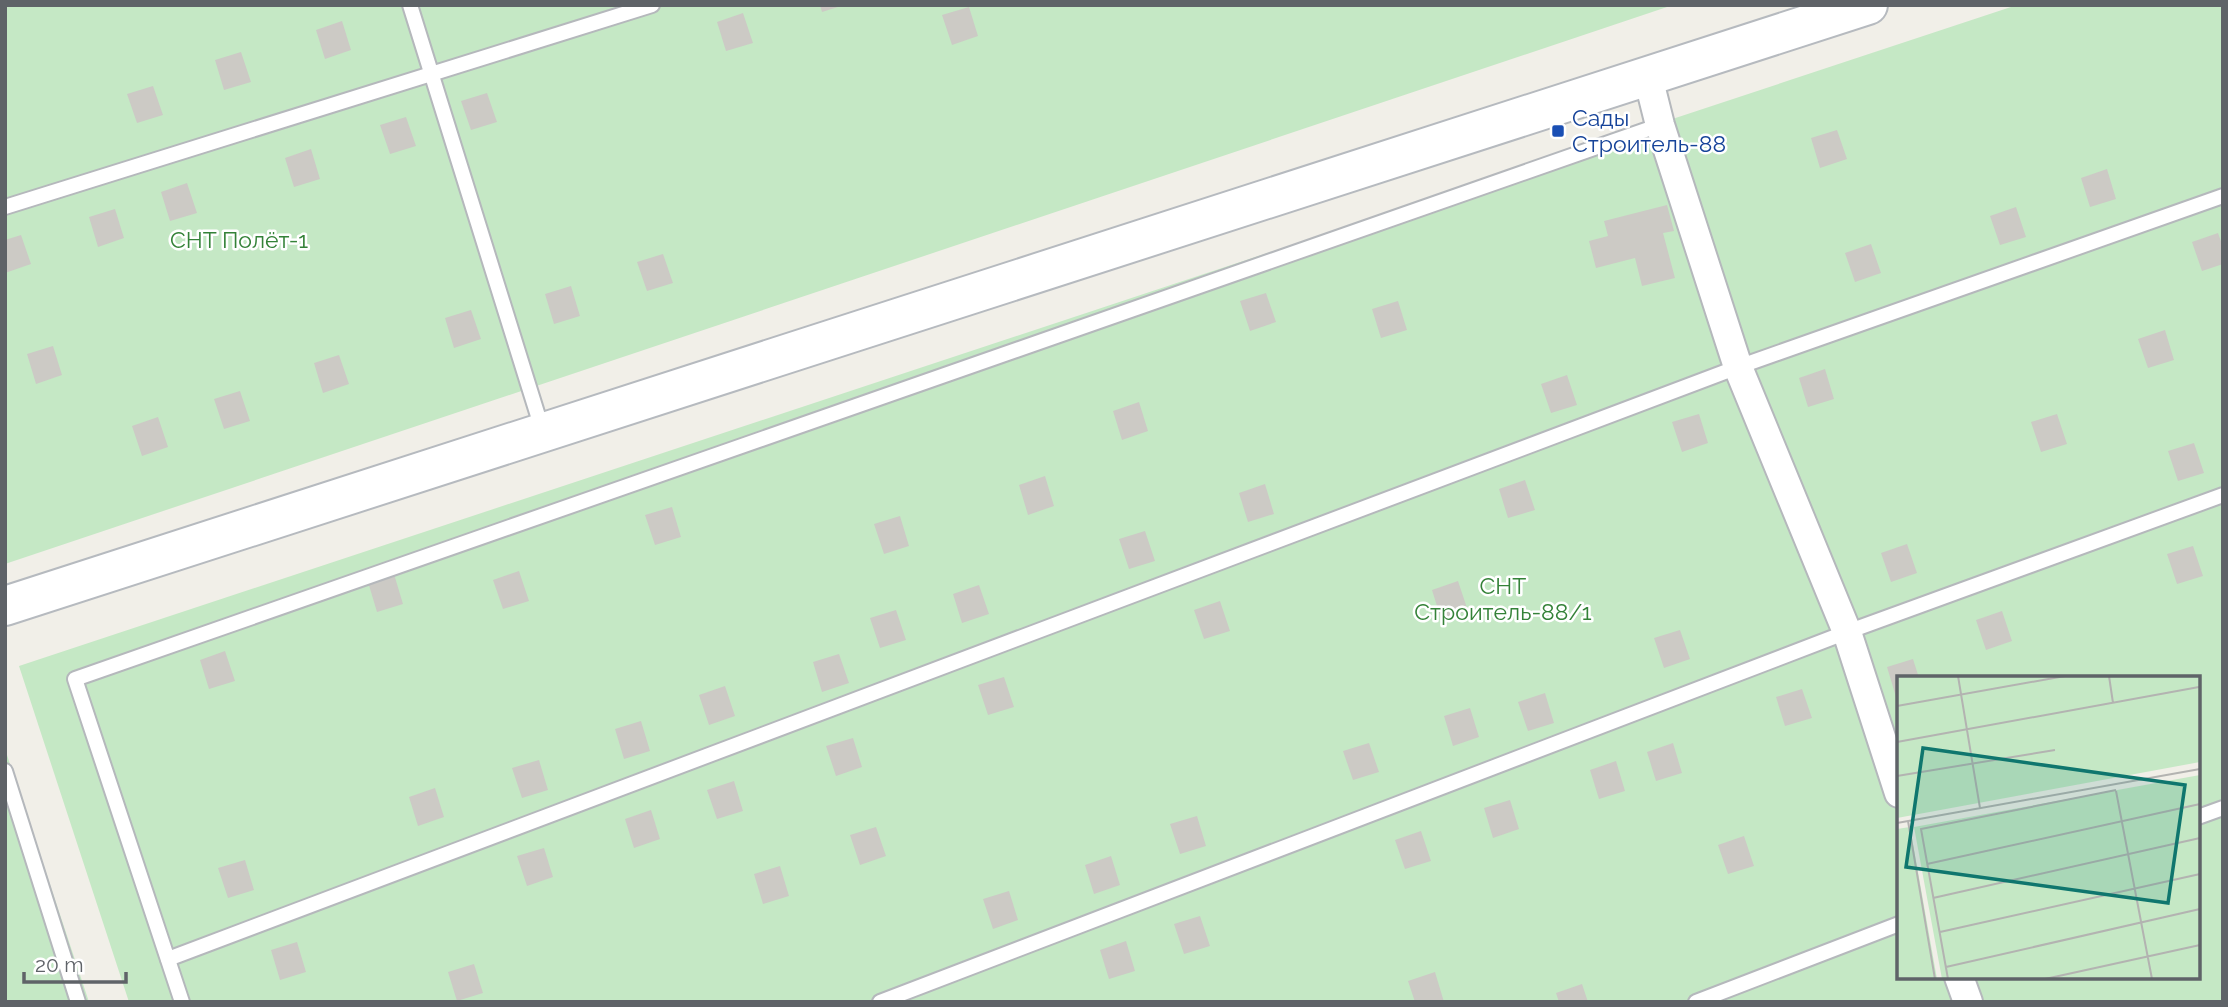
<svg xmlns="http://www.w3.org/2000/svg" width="2228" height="1007" font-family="Raleway,sans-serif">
<rect width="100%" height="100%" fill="#f1efe8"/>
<g fill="#c5e8c5" fill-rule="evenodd">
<path d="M5,5h1668l-1668,559z"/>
<path d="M2017,5h206v997h-2094l-110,-336zM1899,678h299v299h-299z"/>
<path d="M5,749l84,253h-84z"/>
</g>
<g fill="#cccac5">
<path d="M820,5h21v1l-19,6z"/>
<path d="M969,7l9,29 -26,9 -10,-30z"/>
<path d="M743,13l10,30 -27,8 -9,-29z"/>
<path d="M342,21l9,29 -26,9 -9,-29z"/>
<path d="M241,52l10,30 -27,8 -9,-30z"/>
<path d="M153,86l10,29 -26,8 -10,-29z"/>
<path d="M487,93l10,29 -26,8 -10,-29z"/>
<path d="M406,117l10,29 -26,8 -10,-29z"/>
<path d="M1837,130l10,29 -27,9 -9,-30z"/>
<path d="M311,149l9,30 -26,8 -9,-29z"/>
<path d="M2107,169l9,30 -26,8 -9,-29z"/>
<path d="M187,183l10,30 -27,8 -9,-29z"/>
<path d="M1667,205l7,26 -11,2 12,45 -33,8 -7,-28 -39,10 -7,-27 19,-5 -4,-15z"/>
<path d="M2016,207l10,30 -26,8 -10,-29z"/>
<path d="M115,209l9,29 -26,9 -9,-30z"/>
<path d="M2218,233l5,14v17l-21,7 -10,-29z"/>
<path d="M21,235l10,29 -26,9v-33z"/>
<path d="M1871,244l10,29 -26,9 -10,-29z"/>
<path d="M663,254l10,29 -26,8 -10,-29z"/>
<path d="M571,286l9,30 -26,8 -9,-30z"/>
<path d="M1266,293l10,29 -26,9 -10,-30z"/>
<path d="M1398,301l9,29 -26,8 -9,-29z"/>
<path d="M471,310l10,29 -27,9 -9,-30z"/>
<path d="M2165,330l9,30 -26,8 -10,-29z"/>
<path d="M53,346l9,29 -26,9 -9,-30z"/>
<path d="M339,355l10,29 -26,9 -9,-30z"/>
<path d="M1825,369l9,30 -26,8 -9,-29z"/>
<path d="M1567,375l10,30 -26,8 -10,-29z"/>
<path d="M240,391l10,30 -26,8 -10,-30z"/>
<path d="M1139,402l9,29 -26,9 -9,-29z"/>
<path d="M1699,414l9,29 -26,9 -10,-30z"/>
<path d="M2057,414l10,30 -26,8 -10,-30z"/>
<path d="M158,417l10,30 -26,9 -10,-30z"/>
<path d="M2194,443l10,30 -26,8 -10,-30z"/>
<path d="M1045,476l9,30 -26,9 -9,-30z"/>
<path d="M1525,480l10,30 -27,8 -9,-29z"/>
<path d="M1265,484l9,30 -26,8 -9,-29z"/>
<path d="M672,507l9,30 -26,8 -10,-30z"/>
<path d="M900,516l9,30 -25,8 -10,-30z"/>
<path d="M1145,531l10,30 -26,8 -10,-30z"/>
<path d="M1907,544l10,29 -26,9 -10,-29z"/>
<path d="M2193,546l10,30 -26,8 -10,-30z"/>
<path d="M519,571l10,30 -26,8 -10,-29z"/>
<path d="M394,574l9,30 -26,8 -9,-30z"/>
<path d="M1458,581l10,30 -27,8 -9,-29z"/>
<path d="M979,585l10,29 -27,9 -9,-29z"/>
<path d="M1220,601l10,30 -26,8 -10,-29z"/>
<path d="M896,610l10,30 -26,8 -10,-30z"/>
<path d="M2002,611l10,30 -26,9 -10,-30z"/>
<path d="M1680,630l10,29 -26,9 -10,-30z"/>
<path d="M225,651l10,30 -26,8 -9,-29z"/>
<path d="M839,654l10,29 -27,9 -9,-30z"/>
<path d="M1913,659l6,19h-20v18l-3,1 -9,-30z"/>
<path d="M1004,677l10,30 -26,8 -10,-30z"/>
<path d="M725,686l10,30 -26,9 -10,-30z"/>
<path d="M1802,689l10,29 -27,8 -9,-29z"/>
<path d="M1545,693l9,30 -26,8 -10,-29z"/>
<path d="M1470,708l9,29 -26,9 -9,-30z"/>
<path d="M641,721l9,30 -26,8 -9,-30z"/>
<path d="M853,738l9,29 -26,9 -10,-30z"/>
<path d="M1369,743l10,29 -26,8 -10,-29z"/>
<path d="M1673,743l9,30 -26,8 -9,-29z"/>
<path d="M539,760l9,30 -26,8 -10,-30z"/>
<path d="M1616,761l9,30 -26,8 -9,-29z"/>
<path d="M734,781l9,30 -26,8 -10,-29z"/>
<path d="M435,788l9,29 -26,9 -9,-29z"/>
<path d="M1510,800l9,29 -26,9 -9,-30z"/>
<path d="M651,810l9,29 -26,9 -9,-29z"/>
<path d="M1197,816l9,30 -26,8 -10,-30z"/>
<path d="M876,827l10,29 -26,9 -10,-30z"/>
<path d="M1421,831l10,30 -26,8 -10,-29z"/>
<path d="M1744,836l10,30 -26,8 -10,-29z"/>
<path d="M544,848l9,29 -26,9 -10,-30z"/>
<path d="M1111,856l9,29 -26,9 -9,-29z"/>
<path d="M245,860l9,30 -26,8 -10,-30z"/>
<path d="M780,866l9,30 -26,8 -9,-30z"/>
<path d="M1009,891l9,29 -25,9 -10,-30z"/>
<path d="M1200,916l10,30 -26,8 -10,-30z"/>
<path d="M1126,941l9,30 -26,8 -9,-29z"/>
<path d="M297,942l9,30 -26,8 -9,-30z"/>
<path d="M474,964l9,29 -26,8 -9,-29z"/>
<path d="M1435,972l9,30h-29l-7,-21z"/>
<path d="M1582,984l6,18h-29l-3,-9z"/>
</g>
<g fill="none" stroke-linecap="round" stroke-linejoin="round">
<defs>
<g id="lane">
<path d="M410,5l133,427"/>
<path d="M5,207l647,-202"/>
<path d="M5,771l73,231"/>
<path d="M2198,817l25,-9"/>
<path d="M168,959l1570,-592 485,-171"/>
<path d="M182,1002l-107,-323 1585,-554"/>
<path d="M880,1002l967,-370 376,-137"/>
<path d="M1696,1002l203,-78"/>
</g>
<g id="street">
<path d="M1648,77l12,48 78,242 109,265 52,161"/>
<path d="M1959,977l9,25"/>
</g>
<path id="secondary" d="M5,606l1863,-601"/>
</defs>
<use href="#lane" stroke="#b5b8bc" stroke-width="18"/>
<use href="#street" stroke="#b5b8bc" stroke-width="32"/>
<use href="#secondary" stroke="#b6babf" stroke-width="42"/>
<use href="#lane" stroke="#fff" stroke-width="14"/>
<use href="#street" stroke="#fff" stroke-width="28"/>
<use href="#secondary" stroke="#fff" stroke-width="38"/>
</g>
<rect fill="#1a4fb4" stroke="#fff" stroke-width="2.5" x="1551" y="124" width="14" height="14" rx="3.5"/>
<g text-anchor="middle" stroke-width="5" stroke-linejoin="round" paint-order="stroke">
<g font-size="23" fill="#164399" stroke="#fff" text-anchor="start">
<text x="1572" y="126">Сады<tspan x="1572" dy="26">Строитель-88</tspan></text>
</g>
<g font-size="23" fill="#348238" stroke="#fff">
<text x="239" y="248">СНТ Полёт-1</text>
<text x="1503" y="594">СНТ<tspan x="1503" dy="26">Строитель-88/1</tspan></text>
</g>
</g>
<g transform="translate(1897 676)">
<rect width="303" height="303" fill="#f1efe8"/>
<path d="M0,0h303v86l-303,56zM303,99v204h-258l-28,-152zM13,151l27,152h-40v-150z" fill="#c5e8c5"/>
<path fill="none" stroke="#b3b3b1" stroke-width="2" d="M61,0l22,132M212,0l4,27M0,30l168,-30M0,66l302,-55M0,100l158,-26M219,115l36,188M11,145l27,158M0,147l303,-54M30,188l273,-60M36,222l267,-60M43,256l260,-58M49,291l254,-58M51,303l-27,-150 195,-39M148,303l155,-34"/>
<path fill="#0f766e" fill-opacity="0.15" stroke="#0f766e" stroke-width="3.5" d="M26,72l262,37 -17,118 -262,-36z"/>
<rect width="303" height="303" fill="none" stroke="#5f6368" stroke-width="3.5"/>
</g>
<rect width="2228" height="1007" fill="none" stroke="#5f6368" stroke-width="14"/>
<path d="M24 972v10h102v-10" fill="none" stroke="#5f6368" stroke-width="3.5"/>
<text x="35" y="972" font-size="21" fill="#5f6368" stroke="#ffffff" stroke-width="5" paint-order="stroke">20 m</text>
</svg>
